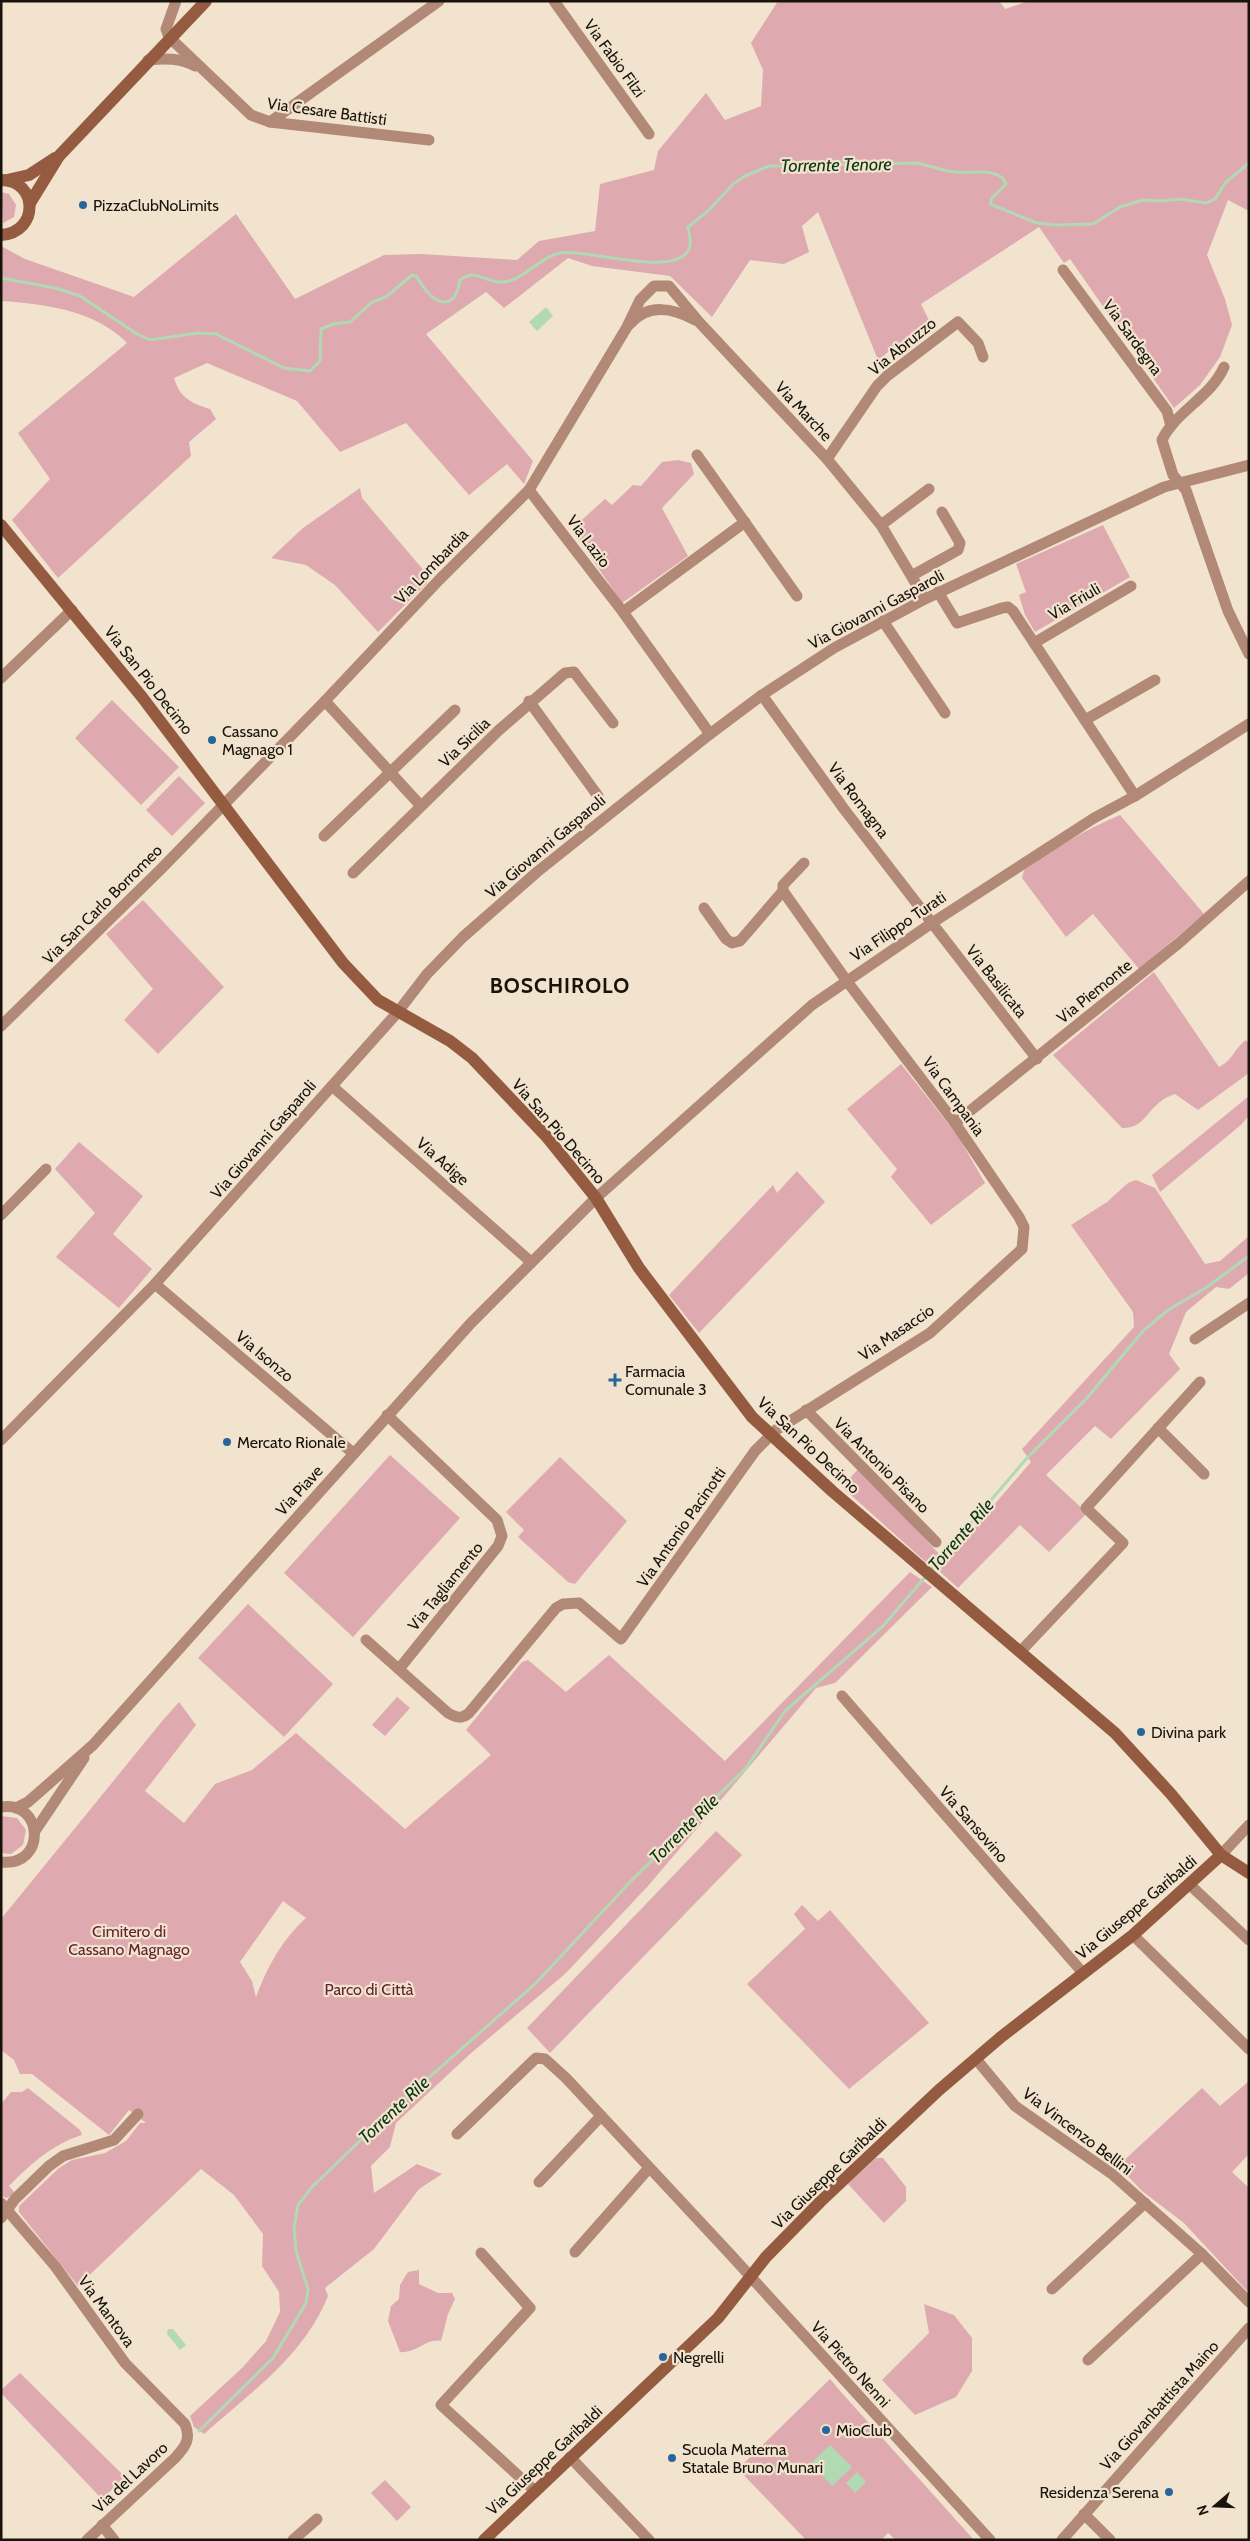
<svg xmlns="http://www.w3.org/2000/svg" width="1250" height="2541" font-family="Cabin,sans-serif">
<rect width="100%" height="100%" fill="#f1e3ce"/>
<g fill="#deaab0" fill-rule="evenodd">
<path d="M778,1h221l6,8 24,-8h220v210l-21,-11 -21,55 18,44 7,26 -12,32 -20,28 -26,23 -104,-149 -6,4 -25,-36 -118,77 8,16 -51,40 -60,-148 -16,14 7,26 -25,12 -34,-4 -38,57 -42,-41 -78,-10 -24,-8 -64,50 -18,-16 -60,42 107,127 -9,23 -17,-20 -38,31 -63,-72 -66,29 -43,-51 -90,-38 -33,15c6,20 17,25 36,31l6,10 -27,23 2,14 -133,122 -46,-58 38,-41 -32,-46 109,-90c-32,-33 -82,-39 -126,-42v-55l24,13 109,38 102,-83 59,85 89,-44 37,-1 96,6 22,-19 56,-10 5,-47 54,-14 4,-19 48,-58 19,27 36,-14 2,-36 -12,-27z"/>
<path d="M1,192l8,2 7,11 -2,12 -11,6z"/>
<path d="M678,460l13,3 3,11 -32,34 26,48 -66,47 -50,-74 33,-30 7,6 21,-20 8,1 21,-24z"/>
<path d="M360,488l2,10 64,75 1,10 -49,49 -43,-47 -29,-20 -35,-7 32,-30z"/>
<path d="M1103,525l27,52 -95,55 -10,-17 -6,-20 7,-3 -10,-28z"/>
<path d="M112,700l67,67 -38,38 -66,-67z"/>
<path d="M179,776l26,27 -33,33 -26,-26z"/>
<path d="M1120,815l84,99 -65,55 -46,-55 -27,23 -44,-59 2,-8c31,-22 62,-41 96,-55z"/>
<path d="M143,900l81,87 -66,67 -34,-34 29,-31 -47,-55z"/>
<path d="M1154,972l65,95c15,-8 14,-17 27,-27l3,4v29l-51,37 -23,-16c-5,2 -11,4 -15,8 -14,11 -18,27 -38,26l-69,-73z"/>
<path d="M901,1064l57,72 27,47 -54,42 -40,-48 6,-8 -50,-60z"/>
<path d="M1249,1096v19l-7,9 -82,68 -8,-17z"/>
<path d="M79,1142l64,54 -30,38 39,35 -33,39 -63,-51 39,-44 -40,-44z"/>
<path d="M797,1171l28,31 -126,131 -30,-38 104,-110 4,8z"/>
<path d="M1136,1180l19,8 50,76 15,-3 29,-25v37l-20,16 -13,-2 -30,25 -17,42 11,15 -69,70 -16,-13 -49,49 41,38 -38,39 -29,-27 -62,63 -20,-18 93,-108 -9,-13 112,-122 -1,-15 -62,-87 36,-23 21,-19z"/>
<path d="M390,1455l70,63 -107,119 -69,-64z"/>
<path d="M560,1457l67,64 -52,63 -7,-2 -50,-45 6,-7 -18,-18z"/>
<path d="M859,1468l80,86 -10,11 -87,-78z"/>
<path d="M910,1572l22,15 -97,96 -19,5 -168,198 -83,88 -95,80 -74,69 -6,24 -19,19 3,27 43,-29 25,10 -23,15 -45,60 -49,39 3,8c-24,60 -77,96 -124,138l-10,-7 -4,-11 52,-48 24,-27 14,-29 -1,-20 -17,-26 1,-32 -29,-39 -33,-26 -123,117 -59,-74v-6l40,-38 13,-8 33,-7 21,-12 14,-18h6l-17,-13 -20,25 -77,-61h-12l-6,-14 -13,-10v-131l162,-199 16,-18 17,23 -51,66 39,32 31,-39 37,-14 44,-37 109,96 86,-74 -25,-25 56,-68 6,-2 38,32 43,-37 116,106zM283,1901l23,17c-25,23 -38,48 -50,79l-4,-16 -12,-19z"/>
<path d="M248,1604l85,80 -49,53 -86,-79z"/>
<path d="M397,1697l13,11 -25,28 -13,-11z"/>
<path d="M1,1816l16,2 9,12 -3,15 -12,9 -10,-1z"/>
<path d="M716,1831l26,24 -192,198 -23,-25z"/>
<path d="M802,1905l16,16 12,-11 99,113 -80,66 -102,-105 58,-55 -11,-15z"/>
<path d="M1249,2081v73l-17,18 17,16v105l-65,-70 -42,-32 -24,-25 84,-78 18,18z"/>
<path d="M28,2088l52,42 2,5c-31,10 -50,28 -73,51l6,7 -8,5 -6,-2v-92l10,-12h11z"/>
<path d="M876,2158h7l23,29v14l-22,22 -36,-39z"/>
<path d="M419,2270v14l19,9h14l3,6 -7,15 -7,27c-15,-3 -25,13 -41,11l-12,-31 3,-15 8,-7 1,-14 8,-13z"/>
<path d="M924,2304l30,11 18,23v33l-16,26 -41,18 -33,-35 47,-47z"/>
<path d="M20,2373l105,104 -23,22 -101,-106v-3z"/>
<path d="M830,2379l11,13 133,148h-78l-8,-7 -7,7h-75l-68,-71z"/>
<path d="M385,2480l26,27 -14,14 -26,-28z"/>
</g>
<g fill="#b1d9b3">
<path d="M546,307l7,9 -16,15 -8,-9z"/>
<path d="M168,2329h5l13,16 -6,5 -13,-16z"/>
<path d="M830,2445l22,22 -20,19 -21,-23z"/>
<path d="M857,2472l9,10 -11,11 -9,-10z"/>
</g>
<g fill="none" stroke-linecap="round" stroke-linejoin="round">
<g stroke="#b1d9b3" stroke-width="3">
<path d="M1,278l54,10 25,8 57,38 13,6 48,-7 18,1 68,34 26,3 10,-10 1,-32 12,-5 17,-2 22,-20 14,-5 26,-22 5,2c12,23 37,41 43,3 17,-13 24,3 42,2 22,-1 37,-25 58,-29 26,-5 116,26 129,-4 3,-6 0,-16 -1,-22l20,-16 25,-27 12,-8 24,-10 147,-3c13,2 26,8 39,9 14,2 45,-6 51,12l-14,14 -2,6 47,19 18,2 38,-1 27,-17 23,-7 19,1 19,-2 25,4 9,-4 11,-17 23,-19"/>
<path d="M930,1571l97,-113 60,-60 56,-67 25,-21 39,-23 42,-31"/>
<path d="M199,2431l74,-73 33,-55 2,-14 -12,-38 -2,-23 4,-23 14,-18 78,-75 146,-129 94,-101 116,-114 39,-57 98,-85 43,-50"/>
</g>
<g stroke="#b28877" stroke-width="11">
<path d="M176,1l-10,28 3,8 82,78 19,7 159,18"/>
<path d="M554,1l95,133"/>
<path d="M148,60c18,-2 32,-2 47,6"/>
<path d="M270,122l169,-121"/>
<path d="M1063,270l104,141 4,15"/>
<path d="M630,324c18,-21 43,-16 65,-4"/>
<path d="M1224,367c-13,30 -48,44 -62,73l11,35 13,15 42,121 21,43"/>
<path d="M697,455l100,141"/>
<path d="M827,459l50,-73 10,-10 71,-54 20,21 5,14"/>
<path d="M529,490l94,122 87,122"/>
<path d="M881,525l48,-36"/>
<path d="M913,575l45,-25 2,-7 -18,-31"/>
<path d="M938,592l19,31 45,-15 6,-1 5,4 122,185"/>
<path d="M623,612l122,-90"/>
<path d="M883,621l62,92"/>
<path d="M1034,643l97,-57"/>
<path d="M1,678l71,-68"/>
<path d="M762,695l82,114 193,250"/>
<path d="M325,701l96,105"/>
<path d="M529,701l69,95"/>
<path d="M1085,720l70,-40"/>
<path d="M324,836l131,-126"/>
<path d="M353,873l146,-143 66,-57 9,-1 39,51"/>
<path d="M704,908l22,31 6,4 8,-2 43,-50v-6l21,-22"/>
<path d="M1,1026l160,-157 164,-168 114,-121 90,-90 98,-163 13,-27 14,-14h15l30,36 128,137 54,66 44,74"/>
<path d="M332,1086l199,176"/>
<path d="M955,1123l224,-180 70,-62"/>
<path d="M1,1215l45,-46"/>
<path d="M155,1284l198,169"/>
<path d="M1195,1339l54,-36"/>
<path d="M806,1410l130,132"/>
<path d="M387,1415l110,105 5,16 -4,10 -99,123"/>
<path d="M1158,1428l46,46"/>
<path d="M1,1440l154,-156 242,-271 30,-39 36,-37 74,-65 173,-138 52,-39 72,-47 91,-49 239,-112 85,-22"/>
<path d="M366,1640l82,73c9,5 14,6 21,0l87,-105 7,-4 16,-1 42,36 134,-188 21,-21 154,-97 92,-84 2,-22 -5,-10 -64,-94 -109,-143 -63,-89"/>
<path d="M1020,1652l103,-109 -37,-35 114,-126"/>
<path d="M842,1696l241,277"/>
<path d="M1,1807c43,-7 46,60 0,55"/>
<path d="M16,1808l12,-6 65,-57 378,-422 125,-125 216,-193 120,-82 162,-105 41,-22 114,-72"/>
<path d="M35,1831l49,-73"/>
<path d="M1221,1855l28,-30"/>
<path d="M1190,1885l59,55"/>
<path d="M1133,1935l116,114"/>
<path d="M976,2059l39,47 97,68 90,80 47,48"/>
<path d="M457,2134l79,-76 9,1 21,19 164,176 260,286"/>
<path d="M539,2182l62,-66"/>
<path d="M1,2203l54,63 70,97 60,61c6,15 1,22 -10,34l-88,82"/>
<path d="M1,2218l14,-19 34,-33 14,-10 51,-16 24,-26"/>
<path d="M575,2252l74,-84"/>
<path d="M481,2253l49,55 -89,97 93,85"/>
<path d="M1052,2289l93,-86"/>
<path d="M1088,2360l114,-106"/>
<path d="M570,2457l79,83"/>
<path d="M1084,2514l26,26"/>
<path d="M102,2525l12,15"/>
<path d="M293,2540l24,-21"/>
<path d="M1062,2540l187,-212"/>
</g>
<g stroke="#955b41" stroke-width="12">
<path d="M1,180c37,0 39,52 0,55"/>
<path d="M7,180l22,-5 26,-17"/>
<path d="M30,203l29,-47 147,-155"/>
<path d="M1,525l141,172 201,266 35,37 72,41 22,17 74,78 50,62 43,70 113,149 80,74 283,242 56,61 50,61 28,18"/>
<path d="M484,2540l234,-222 48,-61 54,-55 119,-112 62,-53 132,-102 88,-80"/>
</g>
</g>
<g fill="#27659b" stroke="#f1e3ce" stroke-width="2">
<circle cx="83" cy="205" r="5"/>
<circle cx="212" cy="740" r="5"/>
<path d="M612.5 1372.5h5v5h5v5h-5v5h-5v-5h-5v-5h5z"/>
<circle cx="227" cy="1442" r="5"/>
<circle cx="1141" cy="1732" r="5"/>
<circle cx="663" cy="2357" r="5"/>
<circle cx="826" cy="2430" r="5"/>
<circle cx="672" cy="2458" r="5"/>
<circle cx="1169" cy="2492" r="5"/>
</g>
<g text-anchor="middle" stroke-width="4.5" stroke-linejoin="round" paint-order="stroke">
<g font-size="16" fill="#18140c" stroke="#f1e3ce">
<text transform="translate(615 58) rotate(54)" y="6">Via Fabio Filzi</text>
<text transform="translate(327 111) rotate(8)" y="6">Via Cesare Battisti</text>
<text transform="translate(1133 337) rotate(54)" y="6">Via Sardegna</text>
<text transform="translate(902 346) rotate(-39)" y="6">Via Abruzzo</text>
<text transform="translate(804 411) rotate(47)" y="6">Via Marche</text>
<text transform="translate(589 541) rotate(53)" y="6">Via Lazio</text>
<text transform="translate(431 566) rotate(-46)" y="6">Via Lombardia</text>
<text transform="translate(1074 601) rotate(-30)" y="6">Via Friuli</text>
<text transform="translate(876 609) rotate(-28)" y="6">Via Giovanni Gasparoli</text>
<text transform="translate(149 680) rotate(52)" y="6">Via San Pio Decimo</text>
<text transform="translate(464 742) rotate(-44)" y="6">Via Sicilia</text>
<text transform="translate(859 800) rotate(53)" y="6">Via Romagna</text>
<text transform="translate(545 846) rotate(-40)" y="6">Via Giovanni Gasparoli</text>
<text transform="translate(102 904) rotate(-45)" y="6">Via San Carlo Borromeo</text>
<text transform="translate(898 926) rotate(-34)" y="6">Via Filippo Turati</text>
<text transform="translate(997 981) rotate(52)" y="6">Via Basilicata</text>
<text transform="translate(1094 991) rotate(-39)" y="6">Via Piemonte</text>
<text transform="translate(954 1096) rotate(54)" y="6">Via Campania</text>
<text transform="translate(559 1131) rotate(49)" y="6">Via San Pio Decimo</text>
<text transform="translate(263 1139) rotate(-49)" y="6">Via Giovanni Gasparoli</text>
<text transform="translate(443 1161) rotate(41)" y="6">Via Adige</text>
<text transform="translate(896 1332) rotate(-34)" y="6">Via Masaccio</text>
<text transform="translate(265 1356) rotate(40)" y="6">Via Isonzo</text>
<text transform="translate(809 1445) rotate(43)" y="6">Via San Pio Decimo</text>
<text transform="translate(882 1465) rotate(45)" y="6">Via Antonio Pisano</text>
<text transform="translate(299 1490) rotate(-48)" y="6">Via Piave</text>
<text transform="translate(681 1527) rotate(-55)" y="6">Via Antonio Pacinotti</text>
<text transform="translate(445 1586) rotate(-51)" y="6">Via Tagliamento</text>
<text transform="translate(974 1824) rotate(49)" y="6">Via Sansovino</text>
<text transform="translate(1136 1907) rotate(-40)" y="6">Via Giuseppe Garibaldi</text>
<text transform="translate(1078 2131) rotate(37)" y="6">Via Vincenzo Bellini</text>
<text transform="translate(829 2173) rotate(-44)" y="6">Via Giuseppe Garibaldi</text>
<text transform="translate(107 2311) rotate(54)" y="6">Via Mantova</text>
<text transform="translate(851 2364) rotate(48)" y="6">Via Pietro Nenni</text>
<text transform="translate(1159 2405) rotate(-48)" y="6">Via Giovanbattista Maino</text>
<text transform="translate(544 2460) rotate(-43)" y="6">Via Giuseppe Garibaldi</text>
<text transform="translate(130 2477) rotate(-43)" y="6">Via del Lavoro</text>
</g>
<g font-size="16" fill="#18140c" stroke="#f1e3ce" text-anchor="start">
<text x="93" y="211">PizzaClubNoLimits</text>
<text x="222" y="737">Cassano<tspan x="222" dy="18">Magnago 1</tspan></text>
<text x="625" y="1377">Farmacia<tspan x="625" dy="18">Comunale 3</tspan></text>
<text x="237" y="1448">Mercato Rionale</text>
<text x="1151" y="1738">Divina park</text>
<text x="673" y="2363">Negrelli</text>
<text x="836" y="2436">MioClub</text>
<text x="682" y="2455">Scuola Materna<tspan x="682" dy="18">Statale Bruno Munari</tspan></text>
<text x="1159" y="2498" text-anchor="end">Residenza Serena</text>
</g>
<g font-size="16" fill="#642230" stroke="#f1e3ce">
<text x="129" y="1937">Cimitero di<tspan x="129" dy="18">Cassano Magnago</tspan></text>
<text x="369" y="1995">Parco di Città</text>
</g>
<g font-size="18" font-style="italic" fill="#0a3612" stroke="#f1e3ce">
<text transform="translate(836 165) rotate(-1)" y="6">Torrente Tenore</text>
<text transform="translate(961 1535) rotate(-49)" y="6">Torrente Rile</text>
<text transform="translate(684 1829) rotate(-45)" y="6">Torrente Rile</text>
<text transform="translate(394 2110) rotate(-43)" y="6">Torrente Rile</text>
</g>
<g font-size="21" font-weight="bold" letter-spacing="1" fill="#18140c" stroke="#f1e3ce">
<text x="560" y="993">BOSCHIROLO</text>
</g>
</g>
<rect width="1250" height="2541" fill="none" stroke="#18140c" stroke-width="5"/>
<g transform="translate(1215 2506) rotate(251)" stroke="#f1e3ce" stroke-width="4" paint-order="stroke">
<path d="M0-4L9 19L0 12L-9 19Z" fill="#18140c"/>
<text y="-8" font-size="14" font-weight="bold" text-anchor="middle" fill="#18140c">N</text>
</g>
</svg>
